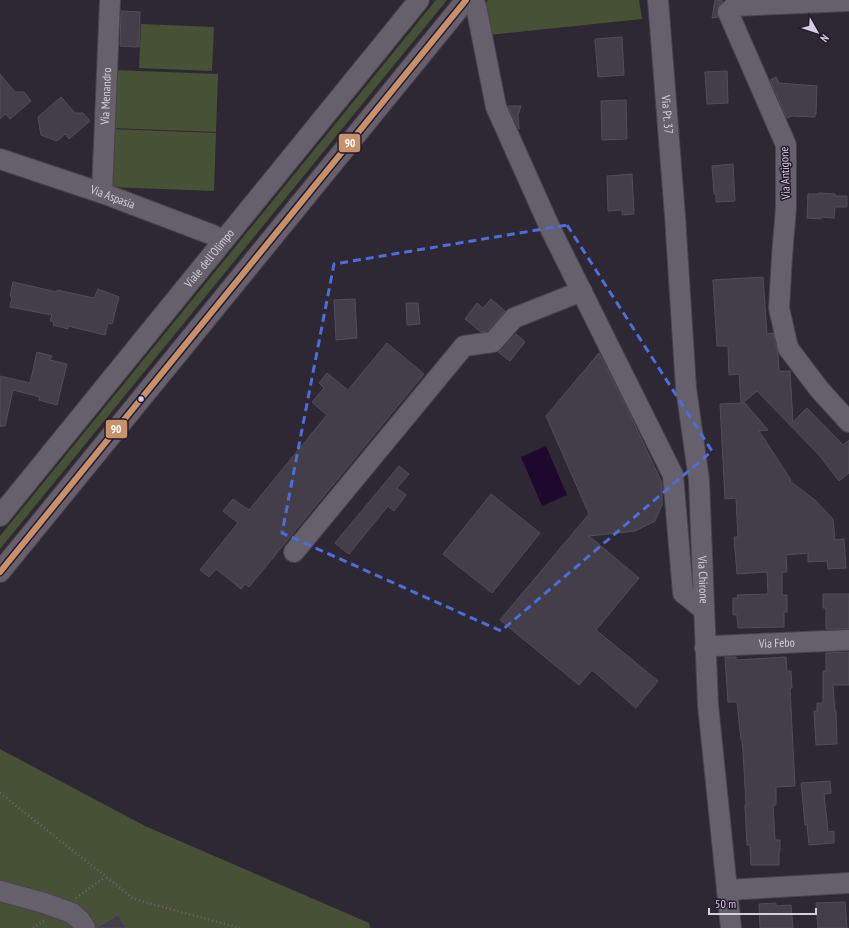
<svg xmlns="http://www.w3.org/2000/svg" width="849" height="928" font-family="'PT Sans Narrow',sans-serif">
<rect width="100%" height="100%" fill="#2e2834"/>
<g fill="#465135">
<path d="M436,0h11l-447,549v-13z"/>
<path d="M488,0h151l3,19 -153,16 -5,-30z"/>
<path d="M141,24l73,3 -2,44 -73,-3z"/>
<path d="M115,70l103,4 -2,58 -104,-4z"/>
<path d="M113,129l103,4 -2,58 -104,-4z"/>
<path d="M0,749l145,77 224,97 1,5h-370z"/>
</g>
<path fill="#1f082d" d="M546,446l21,49 -25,11 -21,-49z"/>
<g fill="#433e48" stroke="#524d58">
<path d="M715,0l8,1 -3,3 -3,5 1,8 -6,1z"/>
<path d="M121,11l19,1 -1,35 -19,-1z"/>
<path d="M622,37l2,38 -26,2 -3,-38z"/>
<path d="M727,71l1,32 -21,1 -2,-32z"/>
<path d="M0,74l15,18h9l7,9 -21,18 -4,-5 -6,5z"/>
<path d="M776,77l3,6 38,3 -1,28h-1v3l-23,-1 -5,2 -17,-38z"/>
<path d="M61,97l14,16h8l7,8 -21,18 -4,-5 -8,7 -16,-6 -3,-18z"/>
<path d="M626,100l1,39 -25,1 -1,-39z"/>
<path d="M508,106h13l-3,9 1,14z"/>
<path d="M733,164l2,37 -19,1v-8h-2l-2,-28z"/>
<path d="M632,174l2,40 -12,1v-5l-14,1 -1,-35z"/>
<path d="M819,193l16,1v2h12v11h-12l-1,11 -13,-1v2l-14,-1 1,-24h11z"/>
<path d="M763,277l4,57 6,-1 5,21 1,17h11l3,51 14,-14 36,37 6,-5v33l-10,8 -19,-25 -63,-65 -14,12h2l23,27 -9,1 32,49 -1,1 25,19 18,19 2,21 9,-1 2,29 -18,1 -1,-8 -19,1v-9l-22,2 1,17h-5v23h5v17h-3v15l-46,1 -1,-13h-4v-17h5l-1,-3 31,-1 -1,-22 -30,2 -3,-37h4l-2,-39 -11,1 -5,-95 21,-1 -2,-29 -10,1 -1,-29h-11l-4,-66z"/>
<path d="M13,282l44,10v-2l37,8 4,-9 21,8 -7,27 -4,-1 -3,12 -37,-9v3l-15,-4 1,-3 -4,-1 2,-6 -42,-8 2,-10 -2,-1z"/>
<path d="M355,299l2,39 -21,2 -2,-40z"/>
<path d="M491,299l14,12 -18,20 -6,1 -16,-13 12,-16 6,5z"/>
<path d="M406,303h12l2,21 -13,1z"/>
<path d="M516,334l9,8 -15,19 -12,-9 4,-2z"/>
<path d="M387,343l37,31 -175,213 -4,-3 -4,5 -25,-20 -7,8 -9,-7 38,-47 -15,-12 10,-12 16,11 78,-95 -15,-13 12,-14 -5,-5 8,-10 21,17z"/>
<path d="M37,352l15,4 -2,4 17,4 -10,41 -18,-5 1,-3 -27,-7 -8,36h-5v-50l30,7z"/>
<path d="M599,353l26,51 37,79v22l-7,16 -20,10 -46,5 50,42 -43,52 62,51 -22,27 -44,-38 -13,15 -79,-65 89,-106 -43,-98z"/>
<path d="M399,466l10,8 -12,14 9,7 -12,16 -6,-5 -39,48 -14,-11z"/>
<path d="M491,494l49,39 -48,60 -49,-39z"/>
<path d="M823,594h26v35h-23v-21h-3z"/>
<path d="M849,652v33h-16l2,26 1,-1 1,34 -21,1 -2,-34h3v-8h6v-32h3v-18z"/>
<path d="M725,657h11v3l50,-3 1,14h4l1,17h-2l5,98 -19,1v18h-3l2,35h5v11h-1v14h-28l-1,-20h-3l-2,-40h1l-3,-54 -1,-11h-1l-4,-38h-9z"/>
<path d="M830,781l1,12 -7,1 4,38 6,-1v12l-25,2 -2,-21 -2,1 -4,-42z"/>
<path d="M845,902l2,26h-29l-2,-25z"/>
<path d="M776,903v3l15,-1 2,23h-33l-1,-24z"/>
<path d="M118,915l8,13h-30z"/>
</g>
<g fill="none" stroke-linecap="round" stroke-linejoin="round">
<defs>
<g id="minor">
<path d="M474,0l3,11 19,96 55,123 122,245 10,118 21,17"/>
<path id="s1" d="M658,0l18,229"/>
<path d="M849,1l-114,5 -7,6 58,133v63l-4,48 -3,52 9,40 31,41 30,33"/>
<path id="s2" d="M0,159l102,34 111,42 9,7"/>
<path id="s3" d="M102,193l8,-193"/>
<path id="s4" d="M676,232l10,156 13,92 9,225 23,223"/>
<path id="s5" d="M0,516l419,-516"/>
<path d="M294,552l170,-206 29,-4 21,-24 68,-27"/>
<path d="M0,572l466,-572"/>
<path id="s6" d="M705,648l9,-2 135,-6"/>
<path d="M727,890l122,-7"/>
<path d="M0,891l44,12 28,10 8,7 5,8"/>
</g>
</defs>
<use href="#minor" stroke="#49434e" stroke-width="22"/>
<g stroke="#6b6670" stroke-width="2.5" stroke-dasharray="1 3" stroke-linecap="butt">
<path d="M0,793l134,106 106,29"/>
<path d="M76,898l29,-21"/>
<path d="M33,928l12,-8"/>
</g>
<use href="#minor" stroke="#65606b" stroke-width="20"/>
<defs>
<path id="bus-1" d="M0,572l466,-572"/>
</defs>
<use href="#bus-1" stroke="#25192f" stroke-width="9"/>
<use href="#bus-1" stroke="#c7916a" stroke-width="6"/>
</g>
<path fill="none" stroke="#4b6ed9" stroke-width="3" stroke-dasharray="8 5" stroke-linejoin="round" d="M567,225l145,226 -211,180 -219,-98 52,-269z"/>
<circle fill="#d6cfdd" stroke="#25192f" stroke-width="1.5" cx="141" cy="399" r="3.5"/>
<g text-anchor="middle" stroke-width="3" stroke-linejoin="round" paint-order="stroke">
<g font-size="12" fill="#d6cfdd" stroke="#25192f">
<text dy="4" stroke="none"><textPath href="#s3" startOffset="97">Via Menandro</textPath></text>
<text dy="4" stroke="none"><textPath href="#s1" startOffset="115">Via Pt. 37</textPath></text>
<text transform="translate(785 173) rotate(-92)" y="4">Via Antigone</text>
<text dy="4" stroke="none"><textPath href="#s2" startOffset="119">Via Aspasia</textPath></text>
<text dy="4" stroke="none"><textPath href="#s5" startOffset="332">Viale dell'Olimpo</textPath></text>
<text dy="4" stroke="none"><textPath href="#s4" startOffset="349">Via Chirone</textPath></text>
<text dy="4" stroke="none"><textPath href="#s6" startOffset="72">Via Febo</textPath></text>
</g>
</g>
<g stroke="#25192f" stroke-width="1.5">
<rect x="338" y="133" width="23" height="20" rx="4" fill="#c7916a"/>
<rect x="105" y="419" width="23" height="20" rx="4" fill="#c7916a"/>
</g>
<g font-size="11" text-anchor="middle" font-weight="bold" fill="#fff">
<text x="350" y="147">90</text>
<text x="116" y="433">90</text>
</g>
<g transform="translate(817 32) rotate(129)" stroke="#25192f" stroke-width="3" paint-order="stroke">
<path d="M0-3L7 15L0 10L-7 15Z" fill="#d6cfdd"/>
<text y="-6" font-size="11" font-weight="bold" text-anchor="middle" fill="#d6cfdd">N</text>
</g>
<path d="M709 908v6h107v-6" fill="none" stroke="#d6cfdd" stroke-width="2"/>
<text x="715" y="908" font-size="12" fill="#d6cfdd" stroke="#25192f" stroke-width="3" paint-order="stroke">50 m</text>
</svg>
